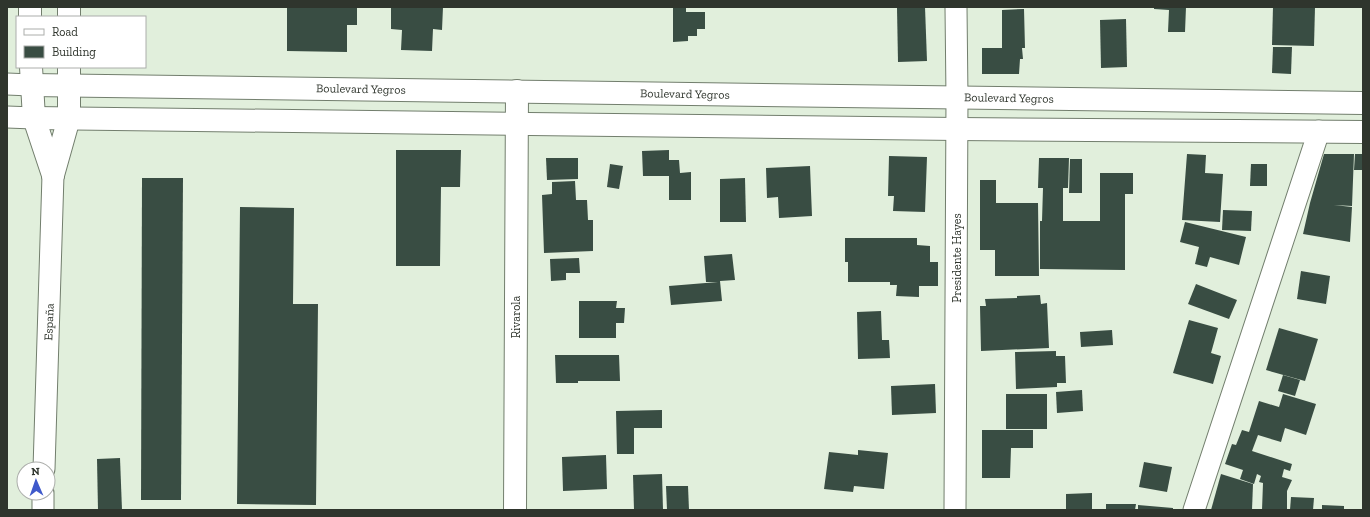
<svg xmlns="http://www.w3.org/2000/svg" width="1370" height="517" font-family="'Zilla Slab',serif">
<rect width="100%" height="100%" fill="#e1efdc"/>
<g fill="#394d43">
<path d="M287,7h70v18h-10v27l-60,-1z"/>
<path d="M391,7h52l-1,23 -9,-1 -1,22 -31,-1 1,-20 -11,-1z"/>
<path d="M673,7h13v5h19v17h-8v7h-9v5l-15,1z"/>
<path d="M923,7h2l2,54 -29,1 -1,-54z"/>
<path d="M1154,7h32l-1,25h-17l1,-22 -15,-1z"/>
<path d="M1273,7h42l-1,39 -42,-1z"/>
<path d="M1024,9l1,39h-3l1,11h-3l-1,15h-37v-26h20v-38z"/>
<path d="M1126,19l1,48 -26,1 -1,-48z"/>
<path d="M1273,47h19l-1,27 -19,-1z"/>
<path d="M396,150h65l-1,37h-19l-1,79h-44z"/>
<path d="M669,150v10h10l1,13 11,-1v28h-22v-24h-26l-1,-25z"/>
<path d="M1187,154l19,1 -1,18 18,1 -3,48 -38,-2z"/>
<path d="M1324,154h30l-2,52 -18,-1 18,2 -2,35 -47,-8 7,-31z"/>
<path d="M1355,154h8v16h-9z"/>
<path d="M889,156l38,1 -2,55 -32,-1 1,-15h-6z"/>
<path d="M546,158h32v21l-31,1z"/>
<path d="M1039,158h30l-1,30h-5v33h37v-48h33v21h-8v76l-85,-1v-48h2l1,-33h-5z"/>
<path d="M1070,159h12v34h-13z"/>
<path d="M610,164l13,2 -4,23 -12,-2z"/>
<path d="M1251,164h16v22h-17z"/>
<path d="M810,166l2,50 -33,2 -1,-21 -11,1 -1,-30z"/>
<path d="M142,178h41l-2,322h-40z"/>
<path d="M745,178l1,44h-26v-43z"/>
<path d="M980,180h16v23h42l1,73h-44v-26h-15z"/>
<path d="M575,181l1,19h11l1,20h5v31l-49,2 -2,-58 10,-1v-12z"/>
<path d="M240,207l54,1 -1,96h25l-2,201 -79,-1z"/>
<path d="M1223,210l29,1 -1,20 -29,-1z"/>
<path d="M1185,222l61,15 -7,28 -29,-8 -3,10 -12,-3 4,-17 -19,-5z"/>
<path d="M845,238h72v7l13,1v16h8v24h-19v11l-23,-1 1,-11h-7v-3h-42v-20h-3z"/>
<path d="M732,254l3,26 -15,1 2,20 -51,4 -2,-19 49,-4h-12l-2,-26z"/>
<path d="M579,258l1,15h-14v7l-15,1 -1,-22z"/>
<path d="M1301,271l29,5 -4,28 -29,-5z"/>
<path d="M1196,284l41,16 -8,19 -41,-15z"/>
<path d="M1040,295l1,9 6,-1 2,45 -68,3 -1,-45h6l-1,-7 32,-1v-2z"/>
<path d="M579,301h38l-1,7h9l-1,15h-8v15h-37z"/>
<path d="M881,311l1,29h7l1,18 -32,1 -1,-47z"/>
<path d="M1189,320l29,8 -7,25 10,3 -8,28 -40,-11z"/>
<path d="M1279,328l39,11 -13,42 -39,-11z"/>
<path d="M1112,330l1,15 -32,2 -1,-15z"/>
<path d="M1056,351v5h9l1,27h-9v4l-41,2 -1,-37z"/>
<path d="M555,355h64l1,26h-42v2h-22z"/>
<path d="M1283,375l17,5 -5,16 -17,-5z"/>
<path d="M935,384l1,29 -44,2 -1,-29z"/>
<path d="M1082,390l1,21 -26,2 -1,-21z"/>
<rect x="1006" y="394" width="41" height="35"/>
<path d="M1283,394l33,10 -10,31 -21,-7 -4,14 -23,-7 -6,16 40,13 -2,7 -6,-2 -2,8 10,3 -5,11v19h-25l1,-27 -4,-1 2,-6 -4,-2 -3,10 -14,-5 3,-9 -18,-6 7,-20 4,1 6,-15 7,2 10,-31 20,6z"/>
<path d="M662,410v18h-28v26h-17l-1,-43z"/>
<path d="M982,430h51v18h-22l-1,30h-28z"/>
<path d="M858,450l30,3 -4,36 -30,-3 -1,6 -29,-3 5,-37 29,3z"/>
<path d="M606,455l1,34 -44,2 -1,-34z"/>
<path d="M120,458l2,52h-24l-1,-51z"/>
<path d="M1144,462l28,5 -5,25 -28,-5z"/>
<path d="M662,474l1,36h-29l-1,-35z"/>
<path d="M1221,474l32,10 -1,26h-41z"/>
<path d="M666,486h22l1,24h-22z"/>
<path d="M1092,493v17h-26v-16z"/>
<path d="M1291,497l23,1 -1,12h-23z"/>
<path d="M1106,504h30l-1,6h-29z"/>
<path d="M1138,505l35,3v2h-35z"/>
<path d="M1322,505l22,1v4h-22z"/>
</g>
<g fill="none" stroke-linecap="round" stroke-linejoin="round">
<defs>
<g id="minor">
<path d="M7,84l24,1"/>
<path d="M7,117l27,1"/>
<path d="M44,469l9,-294"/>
<path d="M43,510v-17"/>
<path d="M955,510l2,-412 -1,-91"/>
<path d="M1194,510l125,-379"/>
</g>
<g id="tertiary">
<path d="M30,7v10"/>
<path d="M69,17v-10"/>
<path d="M31,67l3,51 19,57"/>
<path d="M31,85l1332,18"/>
<path d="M34,118l923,11 406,3"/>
<path d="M53,175l16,-57v-51"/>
<path d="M515,510l2,-419"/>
</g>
</defs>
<use href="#minor" stroke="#727e6d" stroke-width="23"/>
<use href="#tertiary" stroke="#727e6d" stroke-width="24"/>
<use href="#minor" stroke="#fff" stroke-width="21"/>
<use href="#tertiary" stroke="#fff" stroke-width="22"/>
</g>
<g text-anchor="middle" stroke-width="4" stroke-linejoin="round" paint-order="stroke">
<g font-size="12" fill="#2f352d" stroke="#fff">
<text transform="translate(361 89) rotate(1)" y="4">Boulevard Yegros</text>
<text transform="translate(685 94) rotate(1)" y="4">Boulevard Yegros</text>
<text transform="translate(1009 98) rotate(1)" y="4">Boulevard Yegros</text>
<text transform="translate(957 258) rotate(-90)" y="4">Presidente Hayes</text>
<text transform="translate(516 317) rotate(-90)" y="4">Rivarola</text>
<text transform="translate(49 322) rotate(-88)" y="4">España</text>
</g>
</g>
<rect width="1370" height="517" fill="none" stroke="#2f352d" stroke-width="16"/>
<rect x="16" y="16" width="130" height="52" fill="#ffffff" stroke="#acaeab"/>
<rect x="24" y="29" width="20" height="6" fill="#ffffff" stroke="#acaeab"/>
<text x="52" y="36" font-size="12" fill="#2f352d">Road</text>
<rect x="24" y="46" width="20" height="12" fill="#394d43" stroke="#acaeab"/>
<text x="52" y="56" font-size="12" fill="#2f352d">Building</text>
<g transform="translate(36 481) rotate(358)"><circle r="19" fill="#ffffff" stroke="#acaeab"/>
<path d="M0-3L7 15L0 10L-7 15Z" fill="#3f59cb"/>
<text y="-6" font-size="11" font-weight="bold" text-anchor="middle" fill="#2f352d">N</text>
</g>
</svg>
